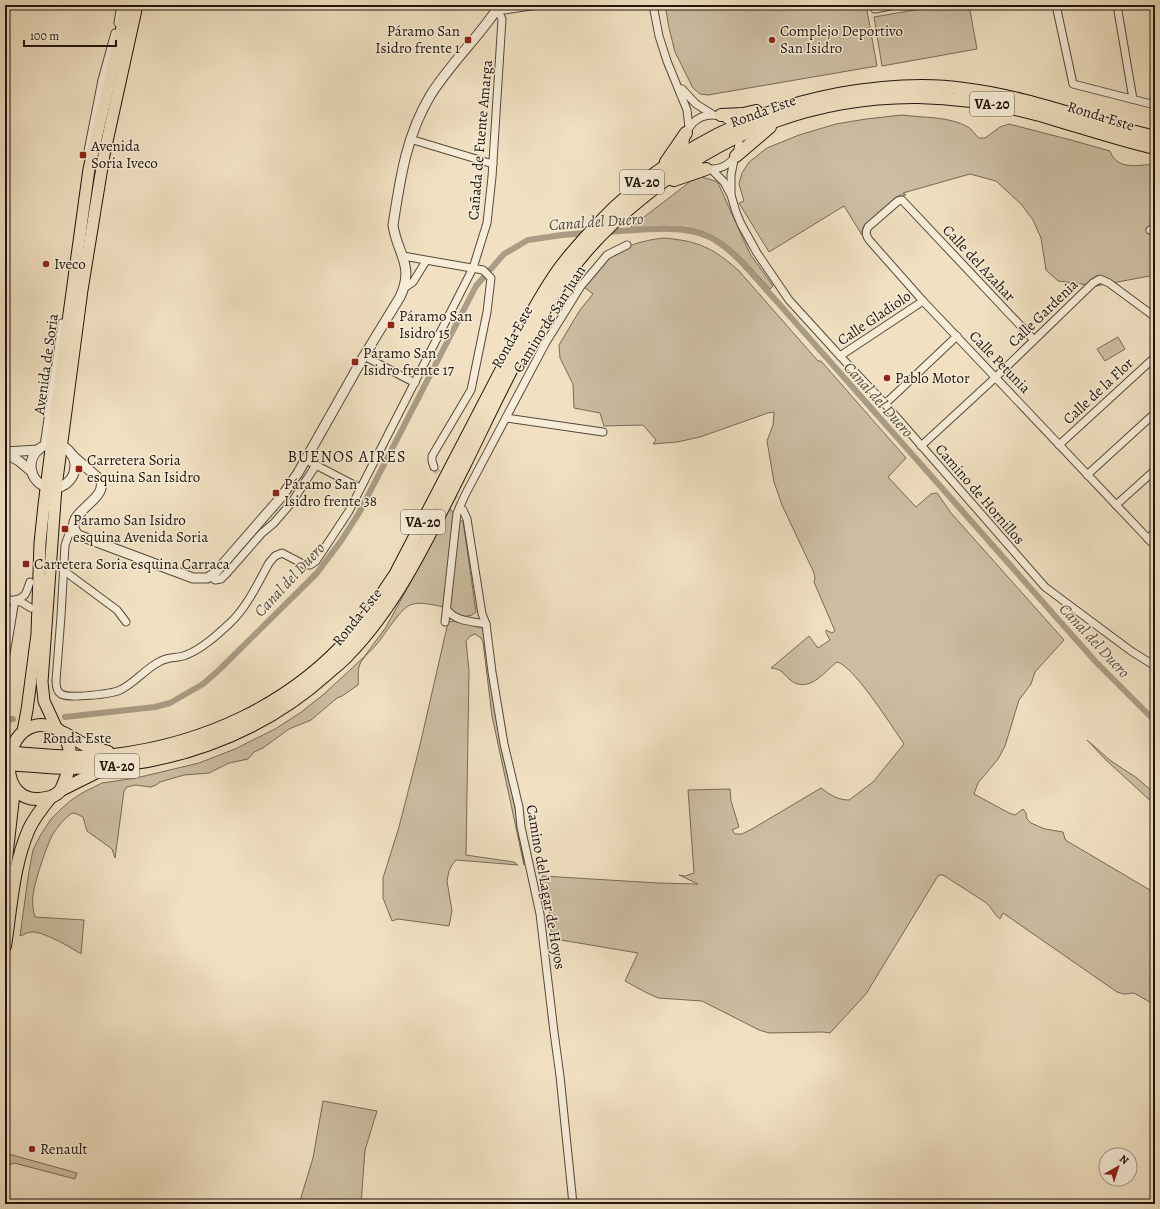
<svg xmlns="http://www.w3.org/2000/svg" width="1160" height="1209" font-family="Alegreya,serif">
<rect width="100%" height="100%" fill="#f1e1c2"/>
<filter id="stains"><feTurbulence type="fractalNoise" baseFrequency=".005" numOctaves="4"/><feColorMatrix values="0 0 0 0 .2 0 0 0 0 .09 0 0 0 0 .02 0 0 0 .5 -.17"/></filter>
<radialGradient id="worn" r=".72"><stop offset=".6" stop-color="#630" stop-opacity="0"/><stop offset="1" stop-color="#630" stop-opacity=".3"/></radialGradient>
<g fill="#cdbea3" stroke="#766a58">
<path d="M665,5h201l11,61 -169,29 -8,-1 -7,-6 -18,-36 -6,-24z"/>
<path d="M943,5h26l8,44 -95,17 -8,-49z"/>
<path d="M902,115c21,3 47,1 66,12 4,2 7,8 11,11h6l15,-11 9,-3 62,16 39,11c7,20 29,14 45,13v63l-2,13 2,1v34l-59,11 -38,-5 -12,-11 -5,-32 -8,-18 -12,-16 -25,-23 -26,-7 -67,19 3,2h-5l-5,2 -32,29 -2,5v4l-18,-29 -75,46 -30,-49 5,-2 -5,-17 3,-11 7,-11 18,-14 32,-13 37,-11 30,-5z"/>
<path d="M702,177l13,4 3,2 32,71 23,32 -3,3c-28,-30 -50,-63 -97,-62 -13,0 -30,6 -42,0l60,-46z"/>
<path d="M664,238c34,3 50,10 75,33l79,90h3l85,97 -18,19 28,30 15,-13 6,-1 14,20 113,127 -29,32 -4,12 -12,16 -14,46 -7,13 -20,24 -4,11 35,19 6,2 8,-6 3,4 1,6 4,4 14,6 18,3 2,7 2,2 88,52v112l-21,-12 -10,1 -7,-2 -114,-79 -3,6c-7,-5 -8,-12 -15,-17l-42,-27h-4l-3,4 -70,115 -36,39 -7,-1 -54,1 -10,-3 -57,-29 -44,-3 -11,-5 -22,-12 13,-28 -83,-14 -3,3 -3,-32 -7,-34 116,7 40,1 -19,-9 6,1 9,-3 -6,-83 42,-1 1,12 8,26 -7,3 3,4h7l10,-5 69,-41c9,7 17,12 28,12l24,-18 31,-38c-11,-16 -51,-79 -67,-82 -14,11 -29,33 -48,17 -7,-7 -8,-10 -18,-11l38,-32 9,12 12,-8 -4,-7v-3l6,3 3,-2 -21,-49 1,-4 -1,-5 -32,-68 -8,-23 -7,-41 6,-16 1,-13 -6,1 -68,24 -23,5 -24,2 3,-4 -13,-15 -39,1 -4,-13 -26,-5 -1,-24 -13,-26 -1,-13 21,-35 13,-16 -9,-7c7,-8 18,-26 27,-31 15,-11 34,-16 53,-18z"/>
<path d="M1118,337l7,12 -20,12 -8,-12z"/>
<path d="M448,506l7,9 -11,92c-11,-2 -24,-6 -34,-2 -10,4 -26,31 -34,40 -5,6 -13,12 -16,19 -3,7 -1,14 -2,21l-16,11 -5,2 -26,22 -22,9 -26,19 -9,4 -6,7 -19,4 -20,10 -25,2 -24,7 -4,3 -5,2 -16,-2 -8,2 -3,4 -9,67 -3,-9 -25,-18 -4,-14 -6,-3 -5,-1c-8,6 -13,12 -19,21 -6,10 -19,49 -20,62 -1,8 0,14 2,21l49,3 -3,34c-9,-6 -39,-23 -49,-22 -5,0 -8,3 -12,4l9,-65 4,-21 7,-14 11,-17 9,-9 10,-9 12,-8 20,-10 34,-5 63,-15 36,-14 40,-20 25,-16 24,-19 40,-37 22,-30 46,-84z"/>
<path d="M457,521h6l13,91 -4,3 -9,2 -12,-6 -1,-4z"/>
<path d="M454,621l28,7 1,2 17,108 16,74 8,53 -32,-149 -9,-74 -2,-4 -6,-4 -5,2 -4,5 3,30 -3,184 48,7 4,3 -62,-5 -4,5 -3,6 -2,10 5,30 -3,15 -51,-7 -6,2 -9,-23v-20l16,-51 21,-82 27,-118 2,-5z"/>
<path d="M1087,740l24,21 26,17 17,15 1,-8v20l-49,-45z"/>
<path d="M323,1101l54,10 -12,39 -4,54h-62l14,-46z"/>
<path d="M5,1153l72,20 -2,6 -61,-16 -9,4z"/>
</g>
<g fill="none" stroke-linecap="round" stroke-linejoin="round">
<g stroke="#aa9c85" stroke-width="6">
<path d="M605,232c34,-1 84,-11 113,10 21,14 37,36 54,54l323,365 60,60"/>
<path d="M65,717l90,-10 15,-4 33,-19 16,-14 98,-97 24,-32 18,-28 117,-227 28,-32 24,-14 34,-5 25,-2"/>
<path d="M5,720l8,-1"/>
</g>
<path stroke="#d2c2a7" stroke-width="7" stroke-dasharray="7 3.5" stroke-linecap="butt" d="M434,467l29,43"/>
<defs>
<g id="minor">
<path d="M653,5l6,31 8,25 20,49 2,18"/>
<path d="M875,5v4l20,-4"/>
<path d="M1056,5l17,79 82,21"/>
<path d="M1117,5l16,94"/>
<path d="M118,23l3,-18"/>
<path d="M682,89l14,15 16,10"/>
<circle cx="712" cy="142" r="27"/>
<path d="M410,139l83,25"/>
<path d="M88,151l14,-71 13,-47"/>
<path d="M734,160l-3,15v20l5,17 5,12 16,29 32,47 51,56 45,48 160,183 86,64 24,15"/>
<path d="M712,170l12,12 7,13"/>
<path d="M1150,230l5,2"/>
<path d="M403,256l80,14 8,8 -4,34 -16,78 -39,66v5l2,6"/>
<path d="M404,288l9,-6 13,-21"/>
<path d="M1034,340l-132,-140 -4,1 -30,26c-3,6 -2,9 2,14l53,60 232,245"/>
<path d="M364,356l51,27"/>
<path d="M840,356l83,-55"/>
<path d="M885,404l72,-68"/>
<path d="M506,418l97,14"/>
<path d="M1059,445l96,-88"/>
<path d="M44,446l18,-123"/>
<path d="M921,446l75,-69 97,-94 7,-4 9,4 46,34"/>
<path d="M306,460l54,28"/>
<path d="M1087,475l68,-62"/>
<path d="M1116,505l39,-35"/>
<path d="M463,510l4,9 15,95 4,10 6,48 12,72 15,63 2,20 19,87 14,118 6,44 13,128"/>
<path d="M75,531l-6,3 -4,11 -4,71 -5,65c0,4 0,10 5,13 7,5 51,0 59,-4 15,-7 25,-21 39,-28 10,-6 18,-3 27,-7 16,-6 31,-20 44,-32 17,-16 28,-40 39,-60l6,-7 7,-3 23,12h5l6,-4 33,-50 124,-243 14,-45 5,-46 10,-158 -5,-10 2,-4"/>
<path d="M1148,539l7,-7"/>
<path d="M63,570l54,40 9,12"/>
<path d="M210,576l5,4 6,-1 6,-6 35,-40 12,-10 18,-21 24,-37"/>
<path d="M5,599l16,3 10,6"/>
<path d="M15,600c12,-3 11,-8 15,-18"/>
<path d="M447,610c10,12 24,11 39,14"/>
<path d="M445,622l12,-109 8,-18 80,-151 36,-58 26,-31 20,-10"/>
<path d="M5,660l10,-60"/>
</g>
<g id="tertiary">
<circle cx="53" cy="466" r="22"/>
<path d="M5,452l33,-2"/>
<path d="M5,453l14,8 13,11"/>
<path d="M71,454c5,5 28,24 30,27 6,21 -42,33 -23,54l115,43h14l8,-5 67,-77 16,-23 66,-117 36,-59c15,-32 -3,-43 -7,-72 7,-45 13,-89 37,-129 19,-31 47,-57 67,-87h7l27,-4"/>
</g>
<g id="primary">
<path d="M56,727l-12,-26 -2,-19 14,-195 26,-197 22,-135 33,-150"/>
<path d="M23,731l4,-21 10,-76 3,-91 4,-38 13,-104 32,-232 38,-164"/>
</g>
<g id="trunk">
<path d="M721,115l22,-1 13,-3"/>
<path d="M736,156l34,-29"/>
<path d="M666,162l20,-29"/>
<path d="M668,178l6,2 32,-11"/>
<path d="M64,733l21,12 23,7"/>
<path d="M5,752c36,3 73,7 109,3 90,-11 176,-50 237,-119 17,-19 30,-41 44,-61l124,-239c12,-22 24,-44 38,-64 11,-16 25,-31 38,-45 67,-71 148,-115 244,-133 40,-7 84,-11 125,-5 66,8 127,33 191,48"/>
<path d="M5,764c22,1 44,4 66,4 94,0 186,-31 256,-94 8,-7 16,-13 22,-20 51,-53 82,-123 115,-188 30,-61 59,-125 97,-182 23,-35 53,-64 86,-90 78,-63 170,-98 271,-97 50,1 98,10 145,25 31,9 61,19 92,26"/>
<path d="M61,790c7,-16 13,-32 6,-49 -3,-7 -7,-12 -15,-14 -8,-3 -15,-3 -23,1 -28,14 -29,73 10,71 9,-1 16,-2 22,-9l42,-21"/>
<path d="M5,868l9,-79"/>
<path d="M5,946c6,-38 8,-81 24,-117 5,-11 13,-21 21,-31"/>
</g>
</defs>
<use href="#minor" stroke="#54483b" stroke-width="9"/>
<use href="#tertiary" stroke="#54483b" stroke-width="11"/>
<use href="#primary" stroke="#20150e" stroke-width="13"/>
<use href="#trunk" stroke="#20150e" stroke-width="14"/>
<use href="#minor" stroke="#f6ecd7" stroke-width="7"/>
<use href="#tertiary" stroke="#f6ecd7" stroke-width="9"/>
<use href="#primary" stroke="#f1e1c2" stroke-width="11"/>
<use href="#trunk" stroke="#f1e1c2" stroke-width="12"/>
</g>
<g fill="#8f2418" stroke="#f6ecd7" stroke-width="1.5">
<rect x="464" y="36" width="8" height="8" rx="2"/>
<circle cx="772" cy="40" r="4"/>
<rect x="79" y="151" width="8" height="8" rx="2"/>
<circle cx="46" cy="264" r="4"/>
<rect x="387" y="321" width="8" height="8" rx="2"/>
<rect x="351" y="358" width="8" height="8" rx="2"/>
<circle cx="887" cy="378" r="4"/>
<rect x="75" y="465" width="8" height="8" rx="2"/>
<rect x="272" y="489" width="8" height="8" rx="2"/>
<rect x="61" y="525" width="8" height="8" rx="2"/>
<rect x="22" y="560" width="8" height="8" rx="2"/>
<circle cx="32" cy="1149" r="4"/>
</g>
<g text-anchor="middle" stroke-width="3" stroke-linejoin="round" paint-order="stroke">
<g fill="#f6ecd7" stroke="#60564a" stroke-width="1">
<rect x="970" y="92" width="44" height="24" rx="3"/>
<rect x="620" y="170" width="44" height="24" rx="3"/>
<rect x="401" y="510" width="44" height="24" rx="3"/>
<rect x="95" y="754" width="44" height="24" rx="3"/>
</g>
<g font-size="14" font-weight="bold" fill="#20150e">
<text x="992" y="109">VA-20</text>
<text x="642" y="187">VA-20</text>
<text x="423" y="527">VA-20</text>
<text x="117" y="771">VA-20</text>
</g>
<g font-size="15" fill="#20150e" stroke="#f6ecd7" text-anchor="start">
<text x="460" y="36" text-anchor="end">Páramo San<tspan x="460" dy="17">Isidro frente 1</tspan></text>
<text x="780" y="36">Complejo Deportivo<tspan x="780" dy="17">San Isidro</tspan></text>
<text x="91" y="151">Avenida<tspan x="91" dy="17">Soria Iveco</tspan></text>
<text x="54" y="269">Iveco</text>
<text x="399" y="321">Páramo San<tspan x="399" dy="17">Isidro 15</tspan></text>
<text x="363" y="358">Páramo San<tspan x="363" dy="17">Isidro frente 17</tspan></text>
<text x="895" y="383">Pablo Motor</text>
<text x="87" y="465">Carretera Soria<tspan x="87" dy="17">esquina San Isidro</tspan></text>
<text x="284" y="489">Páramo San<tspan x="284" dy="17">Isidro frente 38</tspan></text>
<text x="73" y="525">Páramo San Isidro<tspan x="73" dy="17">esquina Avenida Soria</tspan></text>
<text x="34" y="569">Carretera Soria esquina Carraca</text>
<text x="40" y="1154">Renault</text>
</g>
<g font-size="15" fill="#20150e" stroke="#f6ecd7">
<text transform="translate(763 111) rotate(-20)" y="5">Ronda Este</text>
<text transform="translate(1101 116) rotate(17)" y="5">Ronda Este</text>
<text transform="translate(480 140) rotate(-85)" y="5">Cañada de Fuente Amarga</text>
<text transform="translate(979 263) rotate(47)" y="5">Calle del Azahar</text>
<text transform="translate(1043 313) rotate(-44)" y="5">Calle Gardenia</text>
<text transform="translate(874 318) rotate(-34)" y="5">Calle Gladiolo</text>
<text transform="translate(549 319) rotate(-58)" y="5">Camino de San Juan</text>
<text transform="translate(512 337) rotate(-61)" y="5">Ronda Este</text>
<text transform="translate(1000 362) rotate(46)" y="5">Calle Petunia</text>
<text transform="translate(46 364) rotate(-82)" y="5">Avenida de Soria</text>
<text transform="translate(1098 391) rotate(-43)" y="5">Calle de la Flor</text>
<text transform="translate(980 494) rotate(49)" y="5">Camino de Hornillos</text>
<text transform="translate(357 617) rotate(-51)" y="5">Ronda Este</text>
<text x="77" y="743">Ronda Este</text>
<text transform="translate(546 887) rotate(80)" y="5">Camino del Lagar de Hoyos</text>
</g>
<g font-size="16" font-style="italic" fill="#574b3e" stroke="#f6ecd7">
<text transform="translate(596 221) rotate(-4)" y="6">Canal del Duero</text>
<text transform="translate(879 399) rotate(48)" y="6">Canal del Duero</text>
<text transform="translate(289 579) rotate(-47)" y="6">Canal del Duero</text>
<text transform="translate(1095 640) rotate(47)" y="6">Canal del Duero</text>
</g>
<g font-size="16" letter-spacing="1" fill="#20150e" stroke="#f6ecd7">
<text x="347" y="462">BUENOS AIRES</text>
</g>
</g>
<rect width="1160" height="1209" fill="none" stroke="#f1e1c2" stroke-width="20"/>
<rect x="6" y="6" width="1148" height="1197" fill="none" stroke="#20150e" stroke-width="2"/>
<rect x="10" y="10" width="1140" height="1189" fill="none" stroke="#20150e"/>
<g transform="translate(1118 1167) rotate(39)"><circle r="19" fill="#f6ecd7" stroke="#a09687"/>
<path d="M0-3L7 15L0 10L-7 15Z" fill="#8f2418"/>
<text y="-6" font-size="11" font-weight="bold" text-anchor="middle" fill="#20150e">N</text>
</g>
<path d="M24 40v6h92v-6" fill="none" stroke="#20150e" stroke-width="2"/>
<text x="30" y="40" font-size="12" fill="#20150e" stroke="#f6ecd7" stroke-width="3" paint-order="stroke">100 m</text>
<rect width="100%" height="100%" filter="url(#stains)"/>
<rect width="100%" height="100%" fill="url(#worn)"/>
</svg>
